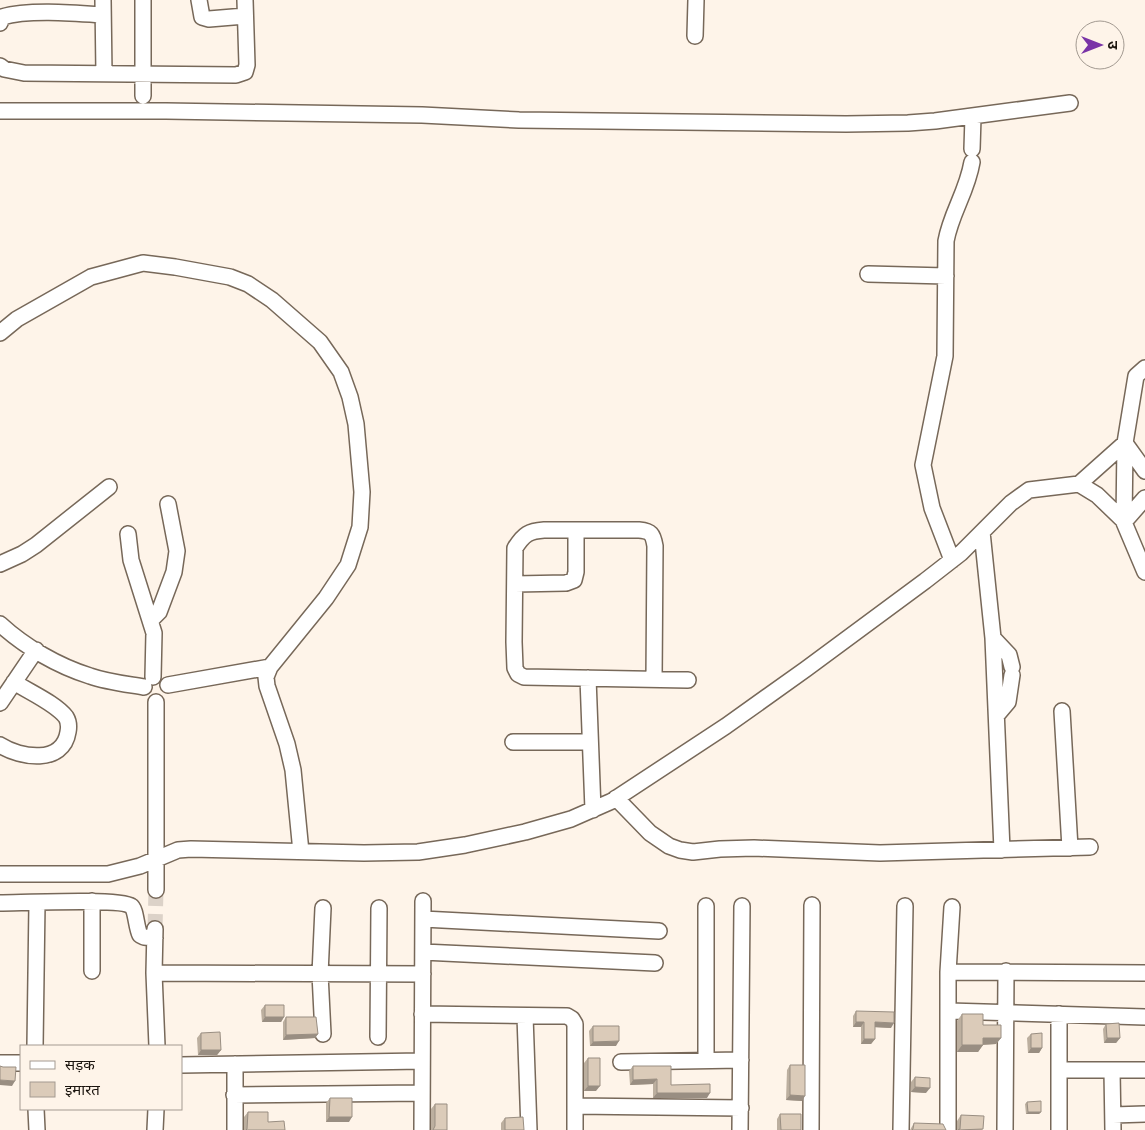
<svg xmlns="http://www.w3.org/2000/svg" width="1145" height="1130" viewBox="0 0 1145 1130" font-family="'Source Sans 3','Noto Sans Devanagari',sans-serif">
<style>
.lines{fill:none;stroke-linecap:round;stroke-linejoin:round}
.minor-tunnel{stroke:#dcd2c8;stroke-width:15;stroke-dasharray:15 8;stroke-linecap:butt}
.minor-casing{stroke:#776859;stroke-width:18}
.minor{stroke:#fff;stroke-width:15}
.wall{fill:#bcaf9f}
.shaded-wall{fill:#998e82}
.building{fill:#dbcbb9;stroke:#998e82}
</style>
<rect width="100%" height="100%" fill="#fef4e9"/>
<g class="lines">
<path class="minor-tunnel" d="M 155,929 L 156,890"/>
<defs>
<path id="minor" d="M 103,0 L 104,74
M 143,0 L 143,96
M 199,0 L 202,17 L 209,19 L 245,16
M 0,23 L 2,17 C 28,9 75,13 103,15
M 695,36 L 696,0
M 0,66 L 4,69 L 24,73 L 236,75 L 245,72 L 247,65 L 245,0
M 0,111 L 166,111 L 422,115 L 519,120 L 846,124 L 908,123 L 935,121 L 1070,103
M 972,149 L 973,117
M 868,274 L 946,276
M 0,333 L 17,319 L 91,277 L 143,263 L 175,267 L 230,277 L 248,284 L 272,300 L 320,342 L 341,372 L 350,397 L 356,424 L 362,492 L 360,527 L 348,565 L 326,598 L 270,667 L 266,677 L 267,686 L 287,744 L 293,770 L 301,852
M 1125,443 L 1145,471
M 1079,484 L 1097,495 L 1123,520 L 1145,572
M 1124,522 L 1125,443
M 1124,522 L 1145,498
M 982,532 L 993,638 L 1002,850
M 128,534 L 131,560 L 154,633 L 153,677
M 952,560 L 932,508 L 923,465 L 945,356 L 946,241 C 951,213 967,192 972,162
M 0,564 L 22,554 L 36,545 L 109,487
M 515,584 L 566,583 L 574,580 L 576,572 L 576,530
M 151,620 L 159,612 L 174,572 L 177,551 L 168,504
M 0,624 C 25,647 58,666 90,676 C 107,682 126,684 144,687
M 993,638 L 1009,655 L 1012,667
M 588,678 L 593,810
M 654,679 L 655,546 C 653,534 651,531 639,530 L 544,530 C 529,531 524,534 515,548 L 514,642 L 515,668 L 518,674 L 524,677 L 688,680
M 168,685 L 270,667
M 156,702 L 156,890
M 0,703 L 36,650
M 1062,711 L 1070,848
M 997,715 L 1008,702 L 1012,675
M 513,742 L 590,742
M 0,745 C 20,758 63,765 68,732 C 69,727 69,722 66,717 C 55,703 29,692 14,682
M 616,798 L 650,833 L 669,846 L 680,850 L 693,852 L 720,849 L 754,848 L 880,853 L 1090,847
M 0,874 L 108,874 L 140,866 L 178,850 L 191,849 L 364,853 L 418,852 L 465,845 L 525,832 L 571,819 L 612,801 L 726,726 L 806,669 L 925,581 L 961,553 L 1011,503 L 1029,490 L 1079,484 L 1125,443 L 1136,376 L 1145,368
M 0,903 C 20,903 120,898 131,906 C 136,909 136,927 140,935 L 144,937 L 155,938
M 706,906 L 706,1060
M 323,908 L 320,974 L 323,1034
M 423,919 L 659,931
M 155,929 L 154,973 L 157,1046
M 423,952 L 655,963
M 92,971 L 92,901
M 948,972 L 1145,973
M 154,973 L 423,974
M 949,1011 L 1145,1017
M 422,1014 L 567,1016 L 572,1019 L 575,1024 L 575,1130
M 525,1016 L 529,1130
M 378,1037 L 379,908
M 35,1046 L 37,903
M 621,1062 L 741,1060
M 0,1063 L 21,1063
M 181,1065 L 422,1061
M 1059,1070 L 1145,1070
M 1112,1071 L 1113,1130
M 234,1095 L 422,1093
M 575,1106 L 741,1108
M 36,1109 L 37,1130
M 1113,1115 L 1145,1114
M 155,1130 L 156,1109
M 235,1130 L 235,1064
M 422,1130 L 423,901
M 740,1130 L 742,906
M 811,1130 L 812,905
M 901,1130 L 905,906
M 948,1130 L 948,972 L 952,907
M 1005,1130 L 1006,971
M 1059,1130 L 1059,1014"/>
</defs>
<use href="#minor" class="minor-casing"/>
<use href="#minor" class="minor"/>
</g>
<path class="wall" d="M 265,1005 L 284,1017 L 281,1022 L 262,1022 L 261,1010 Z
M 856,1011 L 891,1028 L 875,1027 L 875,1039 L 871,1044 L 861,1044 L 861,1027 L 853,1027 L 853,1016 Z
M 962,1014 L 983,1025 L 1001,1038 L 996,1044 L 983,1045 L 978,1052 L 957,1052 L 957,1021 Z
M 286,1017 L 318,1034 L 315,1038 L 283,1040 L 283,1022 Z
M 1106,1024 L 1120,1038 L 1116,1043 L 1104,1043 L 1103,1029 Z
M 593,1026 L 616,1046 L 590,1046 L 589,1031 Z
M 201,1033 L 221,1050 L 217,1055 L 198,1055 L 197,1038 Z
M 1031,1034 L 1042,1048 L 1039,1053 L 1028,1053 L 1027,1038 Z
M 588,1058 L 596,1091 L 584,1091 L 584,1063 Z
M 790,1065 L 802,1101 L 786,1100 L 787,1070 Z
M 633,1066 L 671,1085 L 707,1098 L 653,1098 L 653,1084 L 630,1085 L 629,1071 Z
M 915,1077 L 926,1093 L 911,1092 L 911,1082 Z
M 330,1098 L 349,1122 L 326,1122 L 326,1103 Z
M 1027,1102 L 1041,1112 L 1039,1114 L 1026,1114 L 1025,1104 Z
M 435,1104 L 447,1130 L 431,1130 L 431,1109 Z
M 248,1112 L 268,1122 L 285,1130 L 244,1130 L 244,1117 Z
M 780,1114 L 801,1130 L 777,1130 L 777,1119 Z
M 961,1115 L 983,1130 L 957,1130 L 957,1121 Z
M 505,1118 L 524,1130 L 501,1130 L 501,1123 Z
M 914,1123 L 946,1130 L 910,1130 Z"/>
<path class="shaded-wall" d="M 265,1017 L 284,1017 L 281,1022 L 262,1022 Z
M 856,1022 L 864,1022 L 861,1027 L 853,1027 Z
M 875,1022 L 894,1023 L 891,1028 L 871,1027 Z
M 318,1034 L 315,1038 L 283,1040 L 286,1035 Z
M 983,1038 L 1001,1038 L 996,1044 L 978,1045 Z
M 1107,1038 L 1120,1038 L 1116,1043 L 1104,1043 Z
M 864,1039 L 875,1039 L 871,1044 L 861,1044 Z
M 619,1041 L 616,1046 L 590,1046 L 593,1042 Z
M 962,1045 L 983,1045 L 978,1052 L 957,1052 Z
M 1031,1048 L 1042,1048 L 1039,1053 L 1028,1053 Z
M 201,1050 L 221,1050 L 217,1055 L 198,1055 Z
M 657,1079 L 653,1084 L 630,1085 L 633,1080 Z
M 0,1080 L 15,1081 L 12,1086 L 0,1085 Z
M 588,1086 L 600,1086 L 596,1091 L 584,1091 Z
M 915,1087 L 930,1088 L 926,1093 L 911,1092 Z
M 657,1093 L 710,1093 L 707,1098 L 653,1098 Z
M 790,1095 L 805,1096 L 802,1101 L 786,1100 Z
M 1028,1112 L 1041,1112 L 1039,1114 L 1026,1114 Z
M 329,1117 L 352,1117 L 349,1122 L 326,1122 Z"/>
<path class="building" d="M 265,1005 L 284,1005 L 284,1017 L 265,1017 Z
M 856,1011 L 894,1012 L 894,1023 L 875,1022 L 875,1039 L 864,1039 L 864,1022 L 856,1022 Z
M 962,1014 L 983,1014 L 983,1025 L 1001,1025 L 1001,1038 L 983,1038 L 983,1045 L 962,1045 Z
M 286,1017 L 316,1017 L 318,1034 L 286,1035 Z
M 1119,1023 L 1120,1038 L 1107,1038 L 1106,1024 Z
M 593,1026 L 619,1026 L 619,1041 L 593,1042 Z
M 220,1032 L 221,1050 L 201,1050 L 201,1033 Z
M 1042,1033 L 1042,1048 L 1031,1048 L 1031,1034 Z
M 588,1058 L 600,1058 L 600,1086 L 588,1086 Z
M 790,1065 L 805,1065 L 805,1096 L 790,1095 Z
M 0,1066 L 3,1067 L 16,1067 L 15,1081 L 0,1080 Z
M 633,1066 L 671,1066 L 671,1085 L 710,1084 L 710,1093 L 657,1093 L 657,1079 L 633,1080 Z
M 915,1077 L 930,1078 L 930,1088 L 915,1087 Z
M 330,1098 L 352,1098 L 352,1117 L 329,1117 Z
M 1041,1101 L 1041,1112 L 1028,1112 L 1027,1102 Z
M 435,1104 L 447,1104 L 447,1130 L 433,1130 L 435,1126 Z
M 248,1112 L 268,1112 L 268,1122 L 284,1121 L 285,1130 L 246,1130 L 247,1129 Z
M 780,1114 L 801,1114 L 801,1130 L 781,1130 Z
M 961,1115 L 984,1116 L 983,1129 L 958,1130 L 960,1129 Z
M 523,1117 L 524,1130 L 505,1130 L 505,1118 Z
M 914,1123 L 943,1124 L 946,1130 L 912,1130 L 913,1129 Z"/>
<rect x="20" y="1045" width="162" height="65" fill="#fef4e9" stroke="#a39a91"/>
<rect x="30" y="1061" width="25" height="8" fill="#ffffff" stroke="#a39a91"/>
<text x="65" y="1070" font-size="15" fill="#1a140e">सड़क</text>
<rect x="30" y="1082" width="25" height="15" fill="#dbcbb9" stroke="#a39a91"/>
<text x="65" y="1095" font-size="15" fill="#1a140e">इमारत</text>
<g transform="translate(1100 45) rotate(90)"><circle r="24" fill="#fef4e9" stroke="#a39a91"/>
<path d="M0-4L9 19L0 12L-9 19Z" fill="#7a34a7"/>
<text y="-8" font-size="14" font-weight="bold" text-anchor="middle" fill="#1a140e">उ</text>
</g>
</svg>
